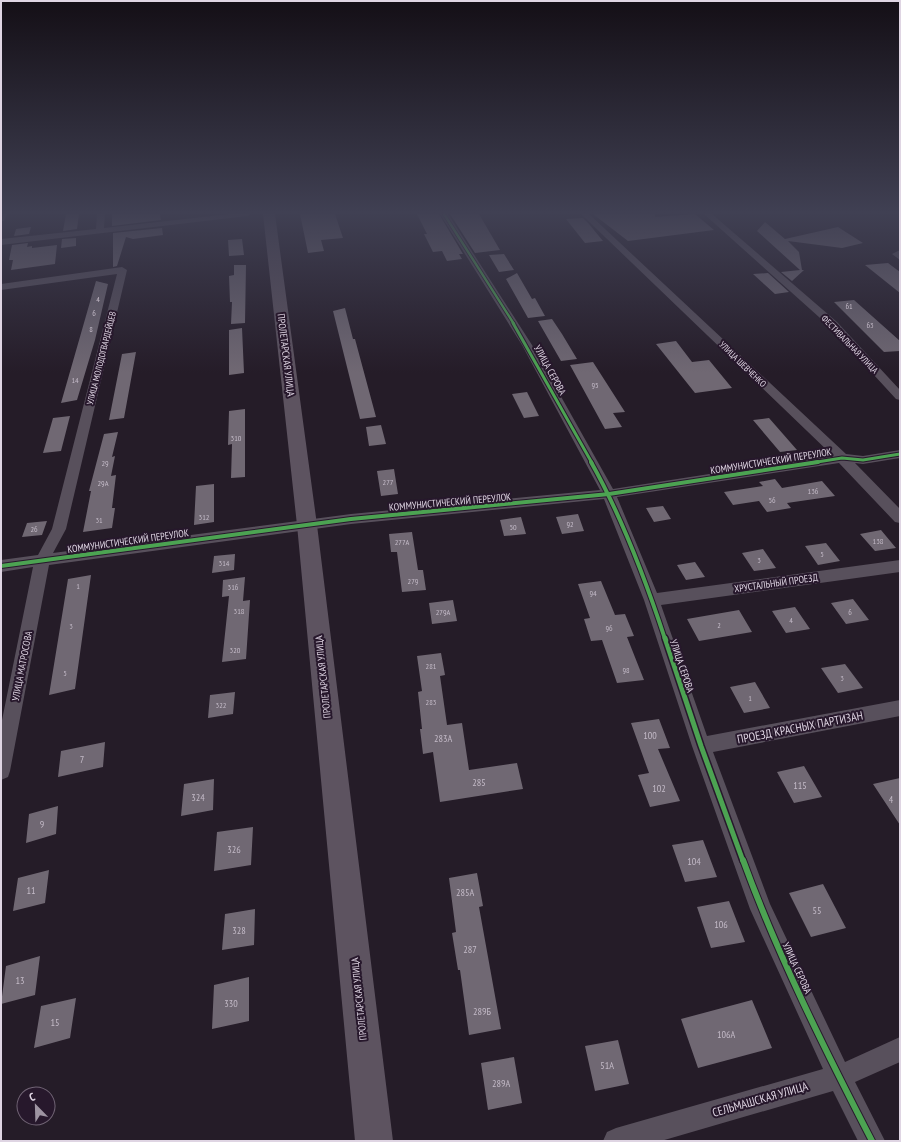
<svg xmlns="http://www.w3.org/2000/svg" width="901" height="1142" viewBox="0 0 901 1142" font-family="'PT Sans Narrow',sans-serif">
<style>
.building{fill:#706873}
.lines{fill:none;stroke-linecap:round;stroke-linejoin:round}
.street{fill:#58505c;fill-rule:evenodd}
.secondary{fill:#5d5360;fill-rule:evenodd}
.cycleway-far4-casing{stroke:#27182c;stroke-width:4}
.cycleway-far3-casing{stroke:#27182c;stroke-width:5}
.cycleway-far2-casing{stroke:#27182c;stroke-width:6}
.cycleway-far1-casing{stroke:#27182c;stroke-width:8}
.cycleway-casing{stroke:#27182c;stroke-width:8}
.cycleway-far4{stroke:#4ca352;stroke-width:2.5}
.cycleway-far3{stroke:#4ca352;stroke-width:3}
.cycleway-far2{stroke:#4ca352;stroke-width:4}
.cycleway-far1{stroke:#4ca352;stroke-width:5}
.cycleway{stroke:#4ca352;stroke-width:6}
.labels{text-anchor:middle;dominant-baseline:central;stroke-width:4;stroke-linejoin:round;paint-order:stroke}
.number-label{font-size:8px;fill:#c3bac7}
.far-street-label{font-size:9px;fill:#dfd5e3;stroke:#27182c}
.street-label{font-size:10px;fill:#dfd5e3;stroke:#27182c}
.near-number-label{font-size:10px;fill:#c3bac7}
.near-street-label{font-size:12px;fill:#dfd5e3;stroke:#27182c}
</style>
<rect width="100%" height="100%" fill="#251c28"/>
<path class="building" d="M 66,214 L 79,214 L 77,229 L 63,231 Z
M 112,214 L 160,214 L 161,220 L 112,226 Z
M 300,214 L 335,214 L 343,238 L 321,240 L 324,251 L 308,253 Z
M 417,214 L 439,214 L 463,254 L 459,254 L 462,259 L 447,261 L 442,251 L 433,252 L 424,234 L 427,234 Z
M 450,214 L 479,214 L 500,250 L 475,253 Z
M 593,214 L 655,214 L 655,217 L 695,214 L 714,230 L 628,241 Z
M 583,218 L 589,224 L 603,241 L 585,243 L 566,219 Z
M 765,222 L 785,239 L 838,227 L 863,243 L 842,248 L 788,241 L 799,252 L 802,270 L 804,270 L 792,281 L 781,272 L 800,270 L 757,231 Z
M 31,227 L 29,234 L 14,236 L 16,229 Z
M 162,228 L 163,235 L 133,239 L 126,237 L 117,266 L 113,267 L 113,233 Z
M 76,238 L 76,246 L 61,248 L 62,239 Z
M 242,239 L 244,255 L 229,256 L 228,240 Z
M 28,243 L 27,247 L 32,246 L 32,248 L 57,245 L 55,264 L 11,270 L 13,260 L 9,260 L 12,245 Z
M 504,254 L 514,270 L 499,272 L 489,255 Z
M 888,263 L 900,272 L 900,293 L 865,265 Z
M 234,265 L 246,265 L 245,323 L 231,324 L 232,302 L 230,302 L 229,276 L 234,275 Z
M 517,273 L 532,299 L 535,298 L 545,316 L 528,318 L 506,279 Z
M 768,273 L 789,292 L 775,294 L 753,274 Z
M 96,281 L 108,284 L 95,340 L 77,400 L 61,403 Z
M 854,300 L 900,341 L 900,351 L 884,352 L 834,302 Z
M 345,308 L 353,339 L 355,339 L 376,417 L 360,419 L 333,311 Z
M 552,319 L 562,334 L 577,359 L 561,361 L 538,321 Z
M 242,328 L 244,373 L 229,375 L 229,330 Z
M 676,341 L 692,362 L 709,360 L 732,388 L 695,393 L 656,344 Z
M 136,352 L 124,418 L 109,420 L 122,354 Z
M 593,362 L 625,412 L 613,413 L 622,427 L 605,429 L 570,365 Z
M 527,392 L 539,416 L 524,418 L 512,394 Z
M 245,409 L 245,477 L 231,478 L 232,444 L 228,445 L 229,411 Z
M 70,416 L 61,451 L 43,453 L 53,418 Z
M 769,418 L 797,450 L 780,452 L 753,420 Z
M 381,425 L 386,444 L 369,446 L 366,427 Z
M 118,432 L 112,457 L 115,456 L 111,476 L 116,475 L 112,508 L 115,508 L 112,528 L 83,532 L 91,491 L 89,491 L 104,434 Z
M 394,469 L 398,494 L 381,496 L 377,471 Z
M 775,479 L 782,488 L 822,481 L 835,496 L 787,503 L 791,508 L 767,512 L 759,501 L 733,505 L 724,492 L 763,486 L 759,482 Z
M 214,484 L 214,522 L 194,525 L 196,486 Z
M 663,506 L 671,519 L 654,522 L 646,508 Z
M 578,514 L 584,531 L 562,534 L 556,517 Z
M 521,517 L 526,534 L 504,536 L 500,520 Z
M 47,521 L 42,535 L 22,537 L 27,523 Z
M 881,530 L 896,548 L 875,551 L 860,534 Z
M 412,532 L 418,570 L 423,570 L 426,590 L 402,592 L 397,552 L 391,552 L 389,534 Z
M 826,543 L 840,561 L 818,565 L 805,546 Z
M 763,549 L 776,568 L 754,571 L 742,553 Z
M 235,554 L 234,570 L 212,573 L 214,556 Z
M 695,562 L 705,577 L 686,580 L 677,565 Z
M 91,575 L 75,689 L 49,695 L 68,579 Z
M 245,577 L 243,601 L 250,600 L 246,659 L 222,662 L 229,596 L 222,597 L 223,580 Z
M 601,581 L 615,615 L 625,614 L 634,636 L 627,637 L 644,680 L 617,683 L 602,640 L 591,641 L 584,619 L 590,618 L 578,584 Z
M 853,599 L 869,620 L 846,624 L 831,603 Z
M 453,600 L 457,621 L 432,624 L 429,603 Z
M 795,607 L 810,629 L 786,633 L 772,611 Z
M 739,610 L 752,632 L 699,641 L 687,619 Z
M 441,653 L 445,675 L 440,676 L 447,725 L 462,723 L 469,770 L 517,763 L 523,789 L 440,802 L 433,752 L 423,754 L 420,729 L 422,729 L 418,692 L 422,691 L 417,656 Z
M 845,664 L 863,688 L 838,693 L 821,668 Z
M 755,682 L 770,708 L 744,713 L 730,687 Z
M 235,692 L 233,714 L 208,718 L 210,695 Z
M 659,719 L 670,748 L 658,749 L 680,801 L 650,807 L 638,775 L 649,773 L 631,723 Z
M 105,742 L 103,767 L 58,777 L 61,751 Z
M 804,766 L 822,797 L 794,803 L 777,772 Z
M 900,778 L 900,825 L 873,784 Z
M 214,779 L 213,810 L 181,816 L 184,784 Z
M 58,806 L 56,834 L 26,843 L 29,814 Z
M 253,827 L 251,865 L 214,871 L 217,832 Z
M 703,840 L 717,877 L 685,882 L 672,845 Z
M 49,870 L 45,903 L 13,911 L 18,878 Z
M 477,873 L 483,906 L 479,907 L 501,1029 L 469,1035 L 460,970 L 458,970 L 452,933 L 456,932 L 449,878 Z
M 823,884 L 846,928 L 811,937 L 789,893 Z
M 729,901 L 745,942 L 711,948 L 697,907 Z
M 255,909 L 254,945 L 222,950 L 225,914 Z
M 40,956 L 35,995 L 1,1004 L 6,966 Z
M 249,977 L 249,1021 L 212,1029 L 214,985 Z
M 76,998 L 70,1038 L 34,1048 L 41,1006 Z
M 752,1000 L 772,1048 L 698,1068 L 681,1019 Z
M 618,1040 L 629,1084 L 595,1091 L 585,1046 Z
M 514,1057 L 522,1103 L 488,1110 L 481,1063 Z"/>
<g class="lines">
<path class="street" d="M 1,214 L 7,214 L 4,221 L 1,221 Z
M 97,214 L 105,214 L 104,228 L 230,214 L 251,214 L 247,216 L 1,245 L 1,239 L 96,229 Z
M 440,214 L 448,214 L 532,345 L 613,489 L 832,455 L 581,214 L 589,214 L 846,454 L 863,456 L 900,450 L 900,458 L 863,464 L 855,463 L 900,509 L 900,523 L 895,522 L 839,463 L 617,497 L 657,593 L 900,560 L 900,572 L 661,605 L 707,736 L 900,700 L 900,716 L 713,752 L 770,904 L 845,1062 L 900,1037 L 900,1062 L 855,1082 L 885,1141 L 858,1141 L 833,1091 L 661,1141 L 603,1141 L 607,1132 L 616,1128 L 823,1069 L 750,909 L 692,746 L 644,600 L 604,499 L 351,524 L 49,565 L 10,771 L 8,777 L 1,780 L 1,725 L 33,567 L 1,572 L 1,560 L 38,555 L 52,529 L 117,274 L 1,290 L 1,284 L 122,267 L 127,270 L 66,529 L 53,553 L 351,514 L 600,490 L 522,345 Z
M 704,214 L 712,214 L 837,322 L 900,390 L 900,400 L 896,399 L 829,326 Z
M 900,250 L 900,260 L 892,254 Z"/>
<path class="secondary" d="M 263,214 L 275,214 L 317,525 L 393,1141 L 355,1141 L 297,525 Z"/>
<defs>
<path id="cycleway-far4" d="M 444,214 L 514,324"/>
<path id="cycleway-far3" d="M 513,323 L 592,463
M 811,463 L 842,458 L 863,460 L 900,454"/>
<path id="cycleway-far2" d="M 591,462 C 622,517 645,578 665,639
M 1,566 L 351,519 L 609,494 L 818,462"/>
<path id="cycleway-far1" d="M 665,638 L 701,746 L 743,861"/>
<path id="cycleway" d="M 743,860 C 778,956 825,1050 872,1141"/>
</defs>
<use href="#cycleway-far4" class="cycleway-far4-casing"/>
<use href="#cycleway-far3" class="cycleway-far3-casing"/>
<use href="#cycleway-far2" class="cycleway-far2-casing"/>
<use href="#cycleway-far1" class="cycleway-far1-casing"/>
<use href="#cycleway" class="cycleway-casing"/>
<use href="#cycleway-far4" class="cycleway-far4"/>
<use href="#cycleway-far3" class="cycleway-far3"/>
<use href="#cycleway-far2" class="cycleway-far2"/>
<use href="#cycleway-far1" class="cycleway-far1"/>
<use href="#cycleway" class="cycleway"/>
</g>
<linearGradient id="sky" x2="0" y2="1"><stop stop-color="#140f16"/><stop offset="0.57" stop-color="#404053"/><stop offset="1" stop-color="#404053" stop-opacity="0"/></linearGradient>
<rect width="901" height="373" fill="url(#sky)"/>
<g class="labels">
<g class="number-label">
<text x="98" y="299">4</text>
<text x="849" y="306">61</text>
<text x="94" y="313">6</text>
<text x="870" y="325">63</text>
<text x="91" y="329">8</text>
<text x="75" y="380">14</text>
<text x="595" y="385">95</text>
<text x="236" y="438">310</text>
<text x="105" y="463">29</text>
<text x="388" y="482">277</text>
<text x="103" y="483">29А</text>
<text x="813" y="491">136</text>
<text x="772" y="500">56</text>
<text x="204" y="517">312</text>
<text x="99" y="520">31</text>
<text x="570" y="524">92</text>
<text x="513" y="527">50</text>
<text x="34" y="529">26</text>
<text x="878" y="541">138</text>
<text x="402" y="542">277А</text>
<text x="822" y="554">5</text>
<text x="759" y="560">3</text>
<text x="224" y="563">314</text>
<text x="413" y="581">279</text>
<text x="78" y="586">1</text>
<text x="233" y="587">316</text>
<text x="593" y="593">94</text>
<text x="239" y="611">318</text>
<text x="443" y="612">279А</text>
<text x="850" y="612">6</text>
<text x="791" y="620">4</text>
<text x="719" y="625">2</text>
<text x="71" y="626">3</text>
<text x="609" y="628">96</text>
<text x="235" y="650">320</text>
<text x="431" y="666">281</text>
<text x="626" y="670">98</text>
<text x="65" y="673">5</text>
<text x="842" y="678">3</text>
<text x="750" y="698">1</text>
<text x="431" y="702">283</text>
<text x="221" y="705">322</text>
</g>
<g class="far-street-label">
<text transform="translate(850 344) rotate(46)">ФЕСТИВАЛЬНАЯ УЛИЦА</text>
<text transform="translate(101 358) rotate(-76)">УЛИЦА МОЛОДОГВАРДЕЙЦЕВ</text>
<text transform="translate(743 364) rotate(44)">УЛИЦА ШЕВЧЕНКО</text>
</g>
<g class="street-label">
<text transform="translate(286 355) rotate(83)">ПРОЛЕТАРСКАЯ УЛИЦА</text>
<text transform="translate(550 370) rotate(61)">УЛИЦА СЕРОВА</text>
<text transform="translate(771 461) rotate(-9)">КОММУНИСТИЧЕСКИЙ ПЕРЕУЛОК</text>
<text transform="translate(450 502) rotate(-5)">КОММУНИСТИЧЕСКИЙ ПЕРЕУЛОК</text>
<text transform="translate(128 541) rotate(-8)">КОММУНИСТИЧЕСКИЙ ПЕРЕУЛОК</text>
<text transform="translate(776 583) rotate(-8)">ХРУСТАЛЬНЫЙ ПРОЕЗД</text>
<text transform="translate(22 666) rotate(-79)">УЛИЦА МАТРОСОВА</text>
<text transform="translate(682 666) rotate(71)">УЛИЦА СЕРОВА</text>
<text transform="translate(323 677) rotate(-96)">ПРОЛЕТАРСКАЯ УЛИЦА</text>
<text transform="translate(797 968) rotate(65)">УЛИЦА СЕРОВА</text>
<text transform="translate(359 999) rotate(-96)">ПРОЛЕТАРСКАЯ УЛИЦА</text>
</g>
<g class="near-number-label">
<text x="650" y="735">100</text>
<text x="443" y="738">283А</text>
<text x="82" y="759">7</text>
<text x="479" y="782">285</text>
<text x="800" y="785">115</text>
<text x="659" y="788">102</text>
<text x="198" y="797">324</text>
<text x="891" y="799">4</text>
<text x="42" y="824">9</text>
<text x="234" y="849">326</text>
<text x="694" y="861">104</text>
<text x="31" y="890">11</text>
<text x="465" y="892">285А</text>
<text x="817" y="910">55</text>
<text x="721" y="924">106</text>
<text x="239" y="930">328</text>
<text x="470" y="949">287</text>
<text x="20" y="980">13</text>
<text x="231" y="1003">330</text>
<text x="482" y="1011">289Б</text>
<text x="55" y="1022">15</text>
<text x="726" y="1034">106А</text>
<text x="607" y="1065">51А</text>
<text x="501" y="1083">289А</text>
</g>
<g class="near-street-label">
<text transform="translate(800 727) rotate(-11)">ПРОЕЗД КРАСНЫХ ПАРТИЗАН</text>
<text transform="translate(760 1099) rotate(-16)">СЕЛЬМАШСКАЯ УЛИЦА</text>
</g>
</g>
<rect width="901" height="1142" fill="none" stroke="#dfd5e3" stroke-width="4"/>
<g transform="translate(36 1106) rotate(337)"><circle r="19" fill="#27182c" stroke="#716475"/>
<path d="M0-3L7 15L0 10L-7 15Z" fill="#9e94a2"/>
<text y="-6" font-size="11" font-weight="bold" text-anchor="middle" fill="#dfd5e3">С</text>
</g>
</svg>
